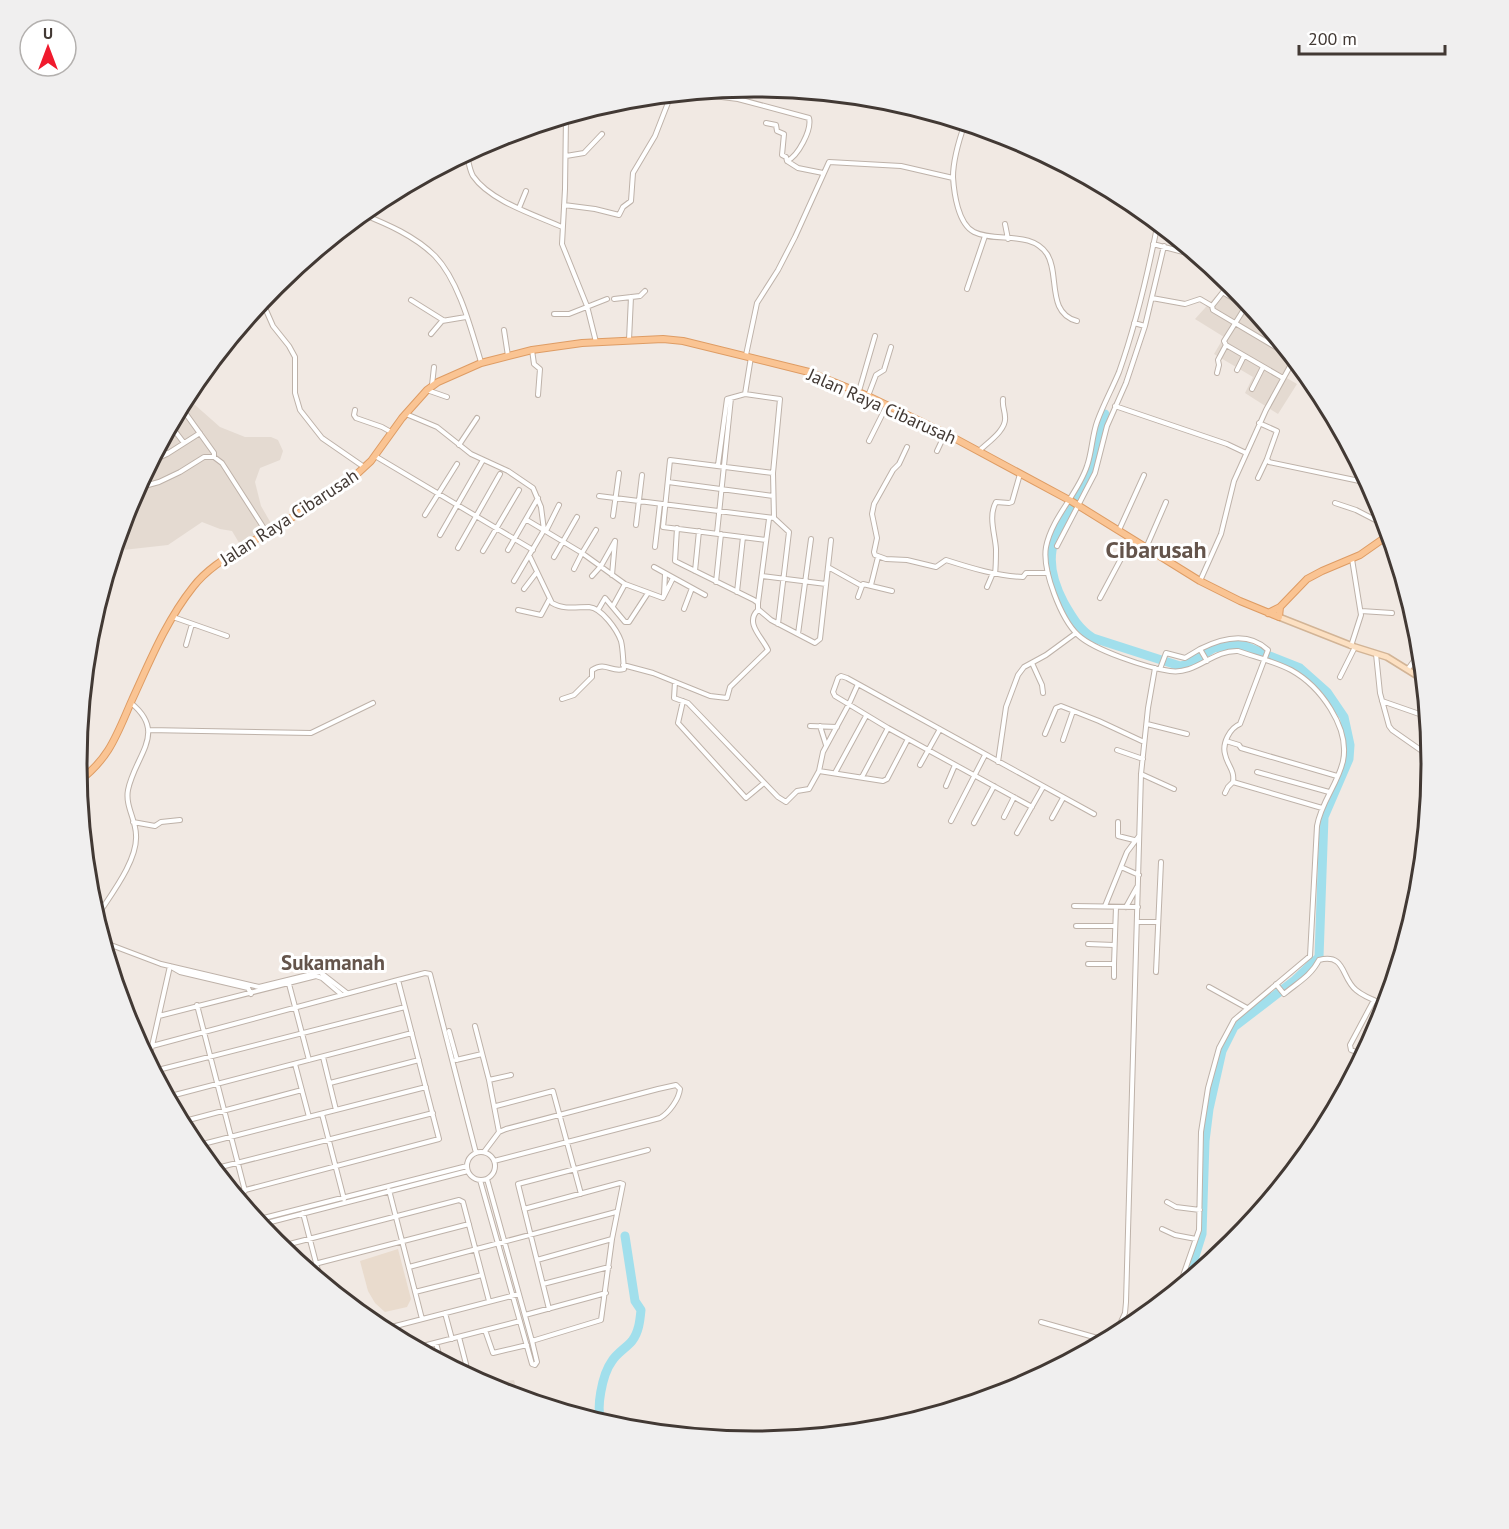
<svg xmlns="http://www.w3.org/2000/svg" width="1509" height="1529" viewBox="0 0 1509 1529" font-family="'PT Sans',sans-serif">
<style>
.residential{fill:#e4dad1}
.education{fill:#e9dbcd}
.lines{fill:none;stroke-linecap:round;stroke-linejoin:round}
.river{stroke:#a1dfec;stroke-width:9}
.street-casing{stroke:#beb2a9;stroke-width:6}
.secondary-casing{stroke:#d2b496;stroke-width:8}
.primary-casing{stroke:#de9c64;stroke-width:8}
.street{stroke:#fff;stroke-width:4}
.secondary{stroke:#fce0c2;stroke-width:5}
.primary{stroke:#fac493;stroke-width:6}
.labels{text-anchor:middle;dominant-baseline:central;stroke-width:6;stroke-linejoin:round;paint-order:stroke}
.street-label{font-size:18px;fill:#423934;stroke:#fff}
.quarter-label{font-size:21px;font-weight:bold;fill:#64544b;stroke:#fff}
.district-label{font-size:24px;font-weight:bold;fill:#64544b;stroke:#fff}
.rim{fill:none;stroke:#423934;stroke-width:3}
</style>
<rect width="100%" height="100%" fill="#f1e9e3"/>
<path class="residential" d="M 1234,286 L 1295,360 L 1285,377 L 1297,384 L 1278,414 L 1245,393 L 1253,377 L 1214,354 L 1224,337 L 1195,319 L 1224,287 L 1230,288 Z
M 186,397 L 220,427 L 245,437 L 271,437 L 278,440 L 283,451 L 280,460 L 260,468 L 255,482 L 261,506 L 272,525 L 241,546 L 232,531 L 220,529 L 202,522 L 168,545 L 114,551 L 128,505 Z
M 514,1380 L 519,1398 L 495,1391 L 482,1384 Z"/>
<path class="education" d="M 398,1249 L 411,1299 L 407,1307 L 385,1312 L 375,1303 L 368,1291 L 360,1261 Z"/>
<g class="lines">
<path class="river" d="M 1105,414 C 1099,433 1098,454 1091,472 C 1070,525 1031,540 1064,603 C 1072,617 1079,629 1093,638 L 1180,666 L 1188,664 L 1214,648 L 1230,645 L 1245,646 L 1300,668 L 1327,692 L 1344,717 L 1350,745 L 1349,759 L 1324,817 L 1319,957 L 1295,980 L 1234,1027 L 1222,1051 L 1209,1109 L 1205,1141 L 1202,1234 L 1187,1282
M 603,1424 C 594,1411 603,1373 612,1361 C 617,1353 626,1348 632,1341 C 639,1332 640,1320 641,1310 L 635,1301 L 625,1236"/>
<defs>
<path id="street" d="M 689,93 L 738,99 L 809,118 C 812,130 798,156 787,161
M 566,117 L 565,189 L 562,244 L 587,306 L 596,342
M 766,123 L 776,125 L 777,131 L 784,134 L 782,155 L 786,157 L 787,161 L 798,168 L 823,173
M 965,123 C 959,140 953,160 953,177 C 954,193 958,224 974,232 C 996,243 1031,230 1047,254 C 1060,274 1046,313 1077,321
M 466,154 C 469,161 469,169 473,176 C 490,201 535,215 562,227
M 566,156 L 584,153 L 602,134
M 564,205 L 595,209 L 619,215 L 623,207 L 631,201 L 633,173 L 655,136 L 671,95
M 519,208 L 526,191
M 362,214 C 387,224 415,236 435,256 C 459,281 471,329 481,362
M 1158,222 C 1148,273 1136,324 1119,372 C 1112,389 1103,405 1097,422 C 1092,436 1092,452 1087,466 C 1078,494 1052,517 1046,547 C 1042,570 1061,619 1078,635 C 1094,650 1147,668 1170,671 C 1196,675 1212,650 1238,651 C 1255,657 1274,661 1291,670 C 1320,686 1350,727 1343,761 C 1338,784 1321,802 1317,826 L 1310,956 L 1234,1020 L 1219,1048 L 1208,1088 L 1201,1132 L 1199,1230 L 1178,1290
M 1005,224 L 1008,239
M 1153,244 L 1198,256
M 319,249 L 335,241
M 1235,286 L 1223,292 L 1212,306 L 1213,310 L 1294,358
M 967,289 L 985,236
M 1224,293 L 1255,311
M 1152,298 L 1185,304 L 1200,299 L 1212,306
M 614,299 L 640,296 L 645,291
M 411,300 L 443,320
M 262,301 L 273,326 L 289,346 L 295,357 L 295,393 L 300,410 L 322,438 L 364,467
M 554,314 L 569,314 L 607,299
M 1145,326 L 1164,246
M 504,330 L 508,356
M 431,334 L 442,321 L 466,317
M 629,340 L 631,297
M 1226,345 L 1283,378
M 532,350 L 534,364 L 540,369 L 538,395
M 746,355 L 757,303 L 778,270 L 795,237 L 829,162 L 901,166 L 953,178
M 1237,370 L 1244,356
M 1217,373 L 1219,365 L 1218,360 L 1226,345 L 1224,341 L 1246,306 L 1250,304
M 432,385 L 434,367
M 1252,389 L 1263,367
M 427,390 L 447,397
M 859,391 L 875,336
M 745,394 L 780,399 L 773,473 L 774,518 L 789,532 L 778,624
M 868,396 L 876,375 L 884,370 L 891,347
M 1115,406 L 1227,444 L 1246,453
M 181,407 L 214,453 L 214,457
M 355,410 L 354,415 L 356,418 L 382,427 L 391,432
M 406,414 L 437,427 L 471,454 L 508,471 L 533,488 L 541,507 L 544,530 L 514,581
M 1259,423 L 1277,431 L 1267,459 L 1269,462 L 1369,483
M 171,426 L 184,443
M 869,441 L 887,405
M 160,445 L 167,454
M 459,445 L 477,418
M 907,447 L 899,464 L 893,470 L 874,504 L 872,514 L 877,538 L 874,552 L 875,555 L 886,559 L 907,560 L 936,567 L 946,560 C 971,568 997,576 1023,577 L 1026,573 L 1048,573
M 937,451 L 945,434
M 979,451 C 987,443 1007,430 1005,417 C 1005,411 1002,406 1003,399
M 375,456 L 533,550
M 152,461 L 167,454 L 200,433
M 718,465 L 727,399 L 745,394 L 751,357
M 1258,478 L 1267,459
M 668,482 L 773,496
M 137,488 L 159,482 L 180,472 L 204,457 L 214,457 L 222,463 L 267,533
M 599,496 L 774,518
M 1335,503 L 1356,510 L 1387,526
M 425,515 L 457,464
M 613,516 L 619,473
M 527,520 L 582,553 L 574,569
M 636,525 L 642,475
M 677,528 L 675,561 L 754,600 L 758,603 L 758,609 L 771,620 L 815,643 L 820,639 L 831,540
M 596,530 L 582,553 L 625,584 L 663,598 L 673,578
M 1119,530 L 1144,475
M 546,531 L 559,505
M 717,533 L 731,398
M 440,535 L 483,460
M 766,540 L 663,527 L 670,460 L 773,473
M 1057,546 L 1095,473 L 1107,426 L 1126,383 L 1145,326 L 1134,323
M 655,547 L 660,504
M 458,548 L 500,474
M 1146,548 L 1166,502
M 508,550 L 538,498
M 483,551 L 519,490
M 530,557 L 552,603 C 564,610 576,607 589,607 C 602,608 617,630 621,641 C 623,649 623,660 624,669 C 611,673 606,661 592,670 L 592,677 L 574,695 L 562,699
M 554,557 L 577,517
M 654,567 L 705,595
M 828,567 L 862,586 L 863,584 L 892,591
M 695,571 L 699,531
M 995,574 C 996,566 996,557 996,549 C 995,534 988,516 996,502 L 1009,503 L 1012,502 L 1020,474
M 612,575 L 615,541
M 592,576 L 601,566 L 615,541
M 762,576 L 826,584
M 1200,581 L 1221,534 L 1234,481 L 1266,410 L 1294,359
M 716,582 L 721,534
M 871,585 L 878,557
M 987,587 L 993,573
M 524,589 L 537,572
M 737,592 L 743,537
M 664,595 L 665,574
M 858,597 L 862,586
M 1100,598 L 1131,540
M 758,603 L 769,519
M 613,606 L 625,584
M 684,609 L 692,588
M 518,610 L 541,615 L 549,600
M 598,610 L 605,598 L 625,622 L 629,622 L 648,593
M 1361,611 L 1392,613
M 173,617 L 227,636
M 798,634 L 811,539
M 186,645 L 192,624
M 1351,646 L 1361,615 L 1352,559
M 1200,649 C 1222,638 1248,631 1268,650 L 1240,724 C 1230,728 1222,743 1225,754 C 1227,765 1235,770 1233,782 L 1228,787 L 1225,793
M 1376,654 L 1380,693 L 1389,726 L 1392,730 L 1422,751
M 1032,663 L 1042,685 L 1043,693
M 623,665 L 653,673 L 710,696 L 727,698 L 730,687 L 768,650 C 763,638 744,623 758,610
M 1160,669 L 1166,653 L 1185,658 L 1200,649 L 1207,661
M 1408,669 L 1421,651
M 1340,677 L 1355,647
M 675,682 L 674,698 L 688,703 L 778,797 L 786,802 L 797,791 L 809,789 L 819,771 L 823,752 L 849,704 L 858,684
M 683,701 L 678,723 L 746,798 L 764,783
M 1382,701 L 1428,717
M 1147,724 L 1187,734
M 810,726 L 837,727
M 820,726 L 826,745
M 148,730 L 311,733 L 373,703
M 1045,734 L 1056,708 L 1061,706 L 1099,721 L 1144,742
M 1063,740 L 1073,711
M 1226,741 L 1239,745 L 1241,748 L 1337,776
M 1117,750 L 1143,759
M 998,762 L 1006,707 L 1018,675 L 1024,667 L 1046,655 L 1076,633
M 920,765 L 940,729
M 819,771 L 883,781 L 887,779 L 908,739
M 1257,772 L 1329,792
M 835,773 L 866,716
M 1141,774 L 1174,789
M 862,777 L 888,728
M 1233,782 L 1322,808
M 946,786 L 955,765
M 1032,807 L 888,728 L 835,696 L 833,692 L 838,678 L 841,676 L 847,678 L 1094,814
M 1004,817 L 1014,797
M 1052,818 L 1063,798
M 951,821 L 985,755
M 133,822 L 155,826 L 161,822 L 180,820
M 1118,822 L 1118,836 L 1134,840
M 974,823 L 994,786
M 1017,833 L 1043,787
M 1121,867 L 1139,875
M 1074,906 L 1138,907
M 1105,906 L 1127,852 L 1139,836
M 1126,907 L 1137,887
M 96,918 C 109,897 138,861 136,835 C 136,820 125,806 128,790 C 135,755 168,733 131,703
M 1137,922 L 1157,922
M 1076,926 L 1115,926
M 103,942 L 161,964 L 259,987 L 320,972 L 347,993
M 1088,944 L 1114,945
M 1088,964 L 1114,964 L 1116,907
M 173,968 L 180,972 L 248,988 L 251,994
M 1156,972 L 1161,862
M 1114,977 L 1114,964
M 289,984 L 309,1060
M 1276,984 L 1284,994 C 1297,983 1311,976 1319,960 C 1346,953 1341,978 1356,990 C 1364,997 1376,1001 1386,1005
M 1209,987 L 1247,1008
M 197,1005 L 245,1191
M 159,1016 L 316,976 L 322,978 L 342,995
M 475,1026 L 489,1080
M 449,1031 L 457,1060
M 152,1046 L 398,980 L 425,973 L 430,974 L 476,1153
M 1359,1053 L 1351,1050 L 1350,1045 L 1374,1000
M 323,1057 L 336,1110
M 148,1060 L 152,1046 L 170,966
M 456,1060 L 482,1054
M 295,1064 L 309,1117
M 154,1071 L 405,1007
M 330,1083 L 419,1060
M 167,1097 L 412,1033
M 496,1106 L 553,1091 L 581,1194
M 322,1114 L 344,1199
M 181,1122 L 302,1090
M 499,1132 L 489,1080 L 511,1075
M 195,1146 L 426,1087
M 484,1152 L 499,1132 L 506,1129 L 658,1089 L 676,1085 L 680,1089 C 679,1099 669,1113 660,1118 L 494,1161
M467 1166a14 14 0 1 1 28 0a14 14 0 1 1-28 0Z
M 213,1169 L 433,1113
M 480,1180 L 532,1364 L 535,1365 L 537,1362 L 532,1341 L 487,1179
M 389,1190 L 422,1319
M 234,1193 L 439,1139 L 398,980
M 1167,1202 L 1176,1207 L 1200,1210
M 524,1209 L 620,1183 L 623,1184 L 612,1239 L 601,1320 L 532,1341
M 303,1213 L 321,1282
M 256,1220 L 467,1166
M 259,1225 L 468,1171
M 1162,1229 L 1175,1235 L 1196,1239
M 278,1247 L 459,1200 L 463,1202 L 489,1301
M 537,1260 L 612,1239
M 303,1267 L 469,1224
M 409,1267 L 616,1212
M 543,1284 L 609,1267
M 415,1292 L 482,1275
M 549,1309 L 518,1184 L 648,1150
M 445,1313 L 452,1339
M 525,1315 L 606,1293
M 1041,1322 L 1108,1341
M 1131,1328 L 1147,1315
M 380,1330 L 519,1294
M 485,1330 L 493,1353 L 527,1345
M 459,1337 L 466,1364
M 1114,1337 L 1125,1313 L 1126,1302 L 1141,774 L 1148,708 L 1155,668
M 436,1343 L 441,1362
M 415,1348 L 520,1321"/>
<path id="secondary" d="M 1279,617 L 1355,647 L 1387,657 L 1424,680"/>
<path id="primary" d="M 1268,613 L 1280,607 L 1307,579 L 1322,571 L 1360,555 L 1390,534
M 78,782 C 110,758 117,734 132,700 C 150,661 166,621 193,587 C 210,565 235,553 258,538 C 291,518 328,497 358,473 L 371,461 L 402,418 L 427,390 L 438,382 L 481,363 L 532,350 L 582,343 L 663,339 L 683,341 L 809,372 L 868,396 L 943,432 L 1071,501 L 1200,581 L 1240,601 L 1279,617 L 1280,607"/>
</defs>
<use href="#street" class="street-casing"/>
<use href="#secondary" class="secondary-casing"/>
<use href="#primary" class="primary-casing"/>
<use href="#street" class="street"/>
<use href="#secondary" class="secondary"/>
<use href="#primary" class="primary"/>
</g>
<g class="labels">
<g class="street-label">
<text transform="translate(882 406) rotate(24)">Jalan Raya Cibarusah</text>
<text transform="translate(289 517) rotate(-33)">Jalan Raya Cibarusah</text>
</g>
<g class="quarter-label">
<text x="333" y="962">Sukamanah</text>
</g>
<g class="district-label">
<text x="1156" y="549">Cibarusah</text>
</g>
</g>
<path d="M0 0H1509V1529H0ZM87 764a667 667 0 1 1 1334 0a667 667 0 1 1-1334 0Z" fill="#f0efef" fill-rule="evenodd"/>
<path class="rim" d="M87 764a667 667 0 1 1 1334 0a667 667 0 1 1-1334 0Z"/>
<g transform="translate(48 48)"><circle r="28" fill="#ffffff" stroke="#b3b0ae" stroke-width="1.5"/>
<path d="M0-4.5L10 22L0 15L-10 22Z" fill="#f01a2d"/>
<text y="-9" font-size="16" font-weight="bold" text-anchor="middle" fill="#423934">U</text>
</g>
<path d="M1299 45v9h146v-9" fill="none" stroke="#423934" stroke-width="3"/>
<text x="1308" y="45" font-size="18" fill="#423934" stroke="#ffffff" stroke-width="4.5" paint-order="stroke">200 m</text>
</svg>
